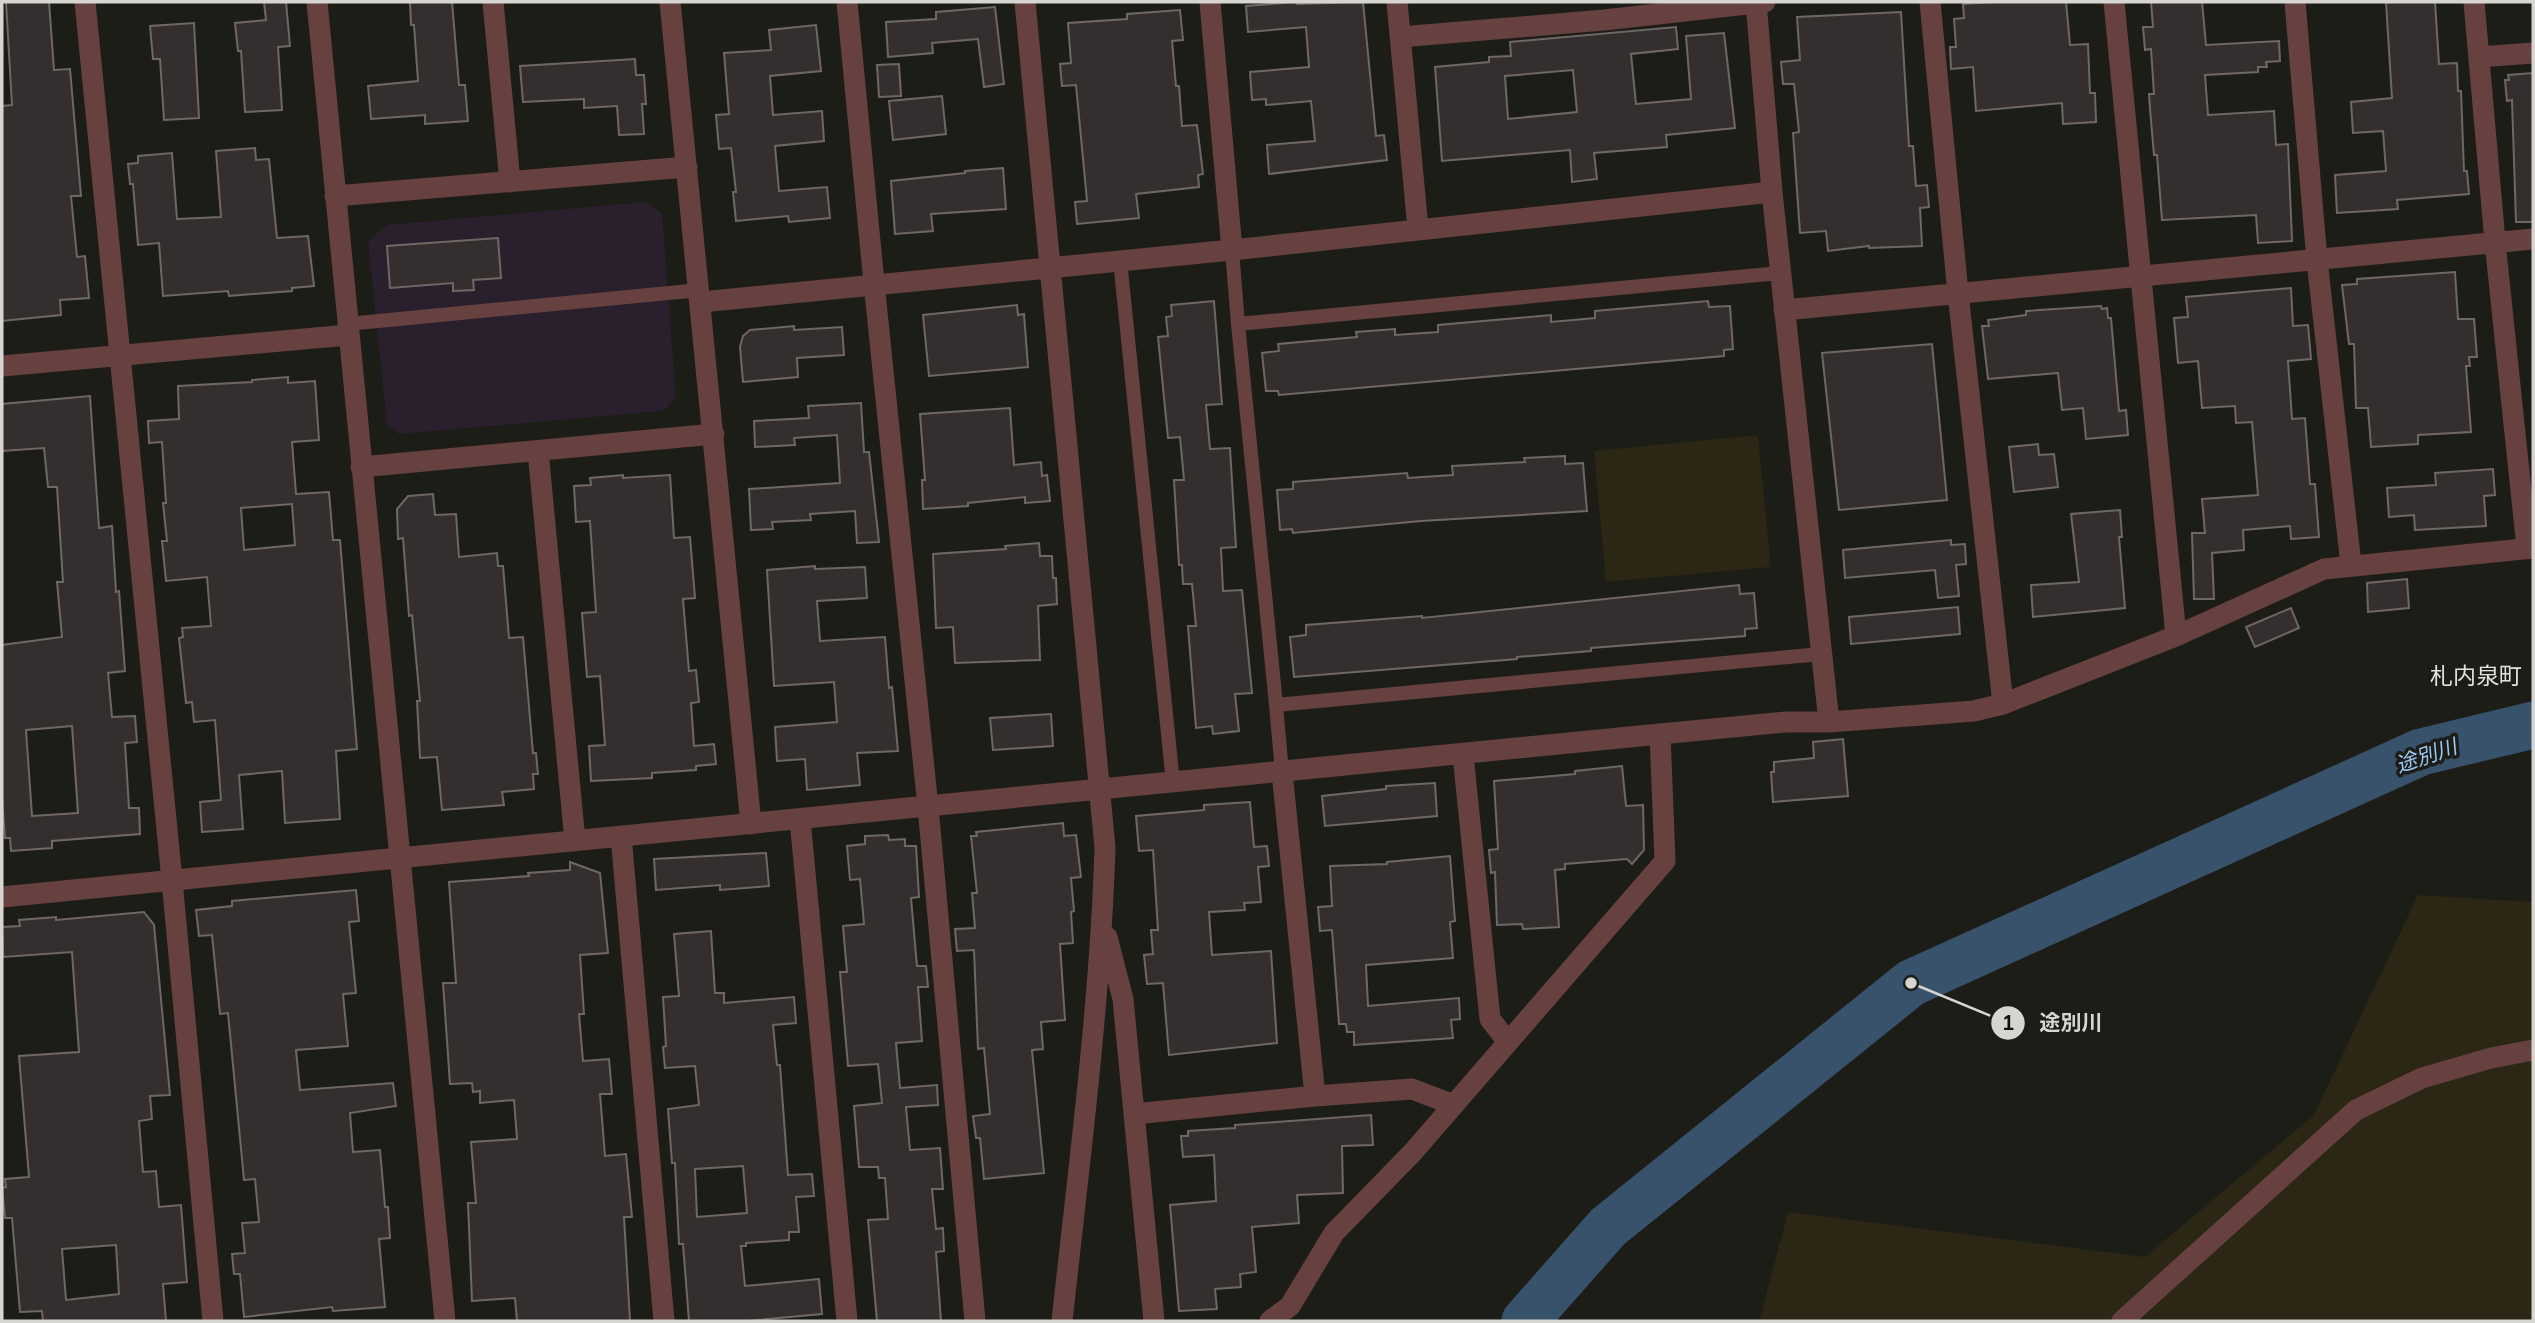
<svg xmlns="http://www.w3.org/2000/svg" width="2535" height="1323" viewBox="0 0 2535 1323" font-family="Mulish,'Noto Sans JP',sans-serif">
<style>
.education{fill:#2a1f2d}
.green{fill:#2b2714}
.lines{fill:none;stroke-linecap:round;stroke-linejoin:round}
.river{stroke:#39526c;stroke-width:47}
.building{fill:#342f2e;stroke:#6e6766;stroke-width:2;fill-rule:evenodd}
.service{stroke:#664140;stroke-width:14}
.minor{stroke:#664140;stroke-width:21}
.labels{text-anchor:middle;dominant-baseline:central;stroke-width:7;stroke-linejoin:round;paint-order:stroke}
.water-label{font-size:21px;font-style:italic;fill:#9bc8f8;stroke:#1d1d18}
.quarter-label{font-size:23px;fill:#e3e2dc;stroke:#1d1d18}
.leader{fill:none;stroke:#d6d5d2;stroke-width:2.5}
.callout-dot{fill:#d6d5d2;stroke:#1d1d18;stroke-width:2.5}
.mark-label{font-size:21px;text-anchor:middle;font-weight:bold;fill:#111}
.callout-label{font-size:21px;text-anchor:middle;font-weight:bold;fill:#d6d5d2;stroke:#1d1d18;stroke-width:7;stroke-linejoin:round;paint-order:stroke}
</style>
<rect width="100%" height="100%" fill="#1d1d18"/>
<path class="education" d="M 644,202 L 662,213 L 676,398 L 662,411 L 399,434 L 387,424 L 368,241 L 387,225 Z"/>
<path class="green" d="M 1758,435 L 1771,567 L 1606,582 L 1594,451 Z
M 2418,895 L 2533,902 L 2533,1321 L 1759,1321 L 1788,1212 L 2145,1257 L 2314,1115 Z"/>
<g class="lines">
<path class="river" d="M 1525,1321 L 1608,1227 L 1911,983 L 2421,752 L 2533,725"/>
</g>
<path class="building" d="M 6,2 L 49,2 L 54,70 L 70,69 L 81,196 L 71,196 L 77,257 L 85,256 L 89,298 L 60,300 L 61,315 L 2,321 L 2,106 L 12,105 Z
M 264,2 L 286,2 L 290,46 L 278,47 L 282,110 L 245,112 L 241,51 L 238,51 L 235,23 L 266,20 Z
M 410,2 L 452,2 L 459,85 L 465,85 L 468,121 L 425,124 L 425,115 L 371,119 L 368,86 L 418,81 L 414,25 L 411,25 Z
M 1297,2 L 1297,4 L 1363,2 L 1376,136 L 1384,135 L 1387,160 L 1269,174 L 1267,145 L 1315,141 L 1311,101 L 1266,105 L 1266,99 L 1252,100 L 1250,72 L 1309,67 L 1306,27 L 1248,32 L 1246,6 Z
M 1995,2 L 2066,2 L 2070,45 L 2088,44 L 2090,93 L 2095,93 L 2096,122 L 2063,124 L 2062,103 L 1976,111 L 1973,67 L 1951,69 L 1950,47 L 1956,47 L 1954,19 L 1964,18 L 1963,4 Z
M 2151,2 L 2202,2 L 2206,45 L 2279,41 L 2280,61 L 2266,62 L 2267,67 L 2258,67 L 2258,72 L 2205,75 L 2208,115 L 2274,111 L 2276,145 L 2288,144 L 2292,241 L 2258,243 L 2256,215 L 2162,220 L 2157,155 L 2154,155 L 2150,109 L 2149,94 L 2154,94 L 2151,49 L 2145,50 L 2143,27 L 2153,27 Z
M 2386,2 L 2435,2 L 2439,64 L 2457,63 L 2458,91 L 2461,91 L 2464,171 L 2467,171 L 2469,194 L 2397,200 L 2398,209 L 2337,213 L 2335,175 L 2386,171 L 2383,131 L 2353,133 L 2351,102 L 2392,98 Z
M 995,7 L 1004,84 L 984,87 L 978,39 L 932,43 L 933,53 L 888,57 L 886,22 L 936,19 L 936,12 Z
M 1180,10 L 1183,40 L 1172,41 L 1176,86 L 1179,86 L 1182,126 L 1197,125 L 1203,174 L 1198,175 L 1199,187 L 1136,194 L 1139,218 L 1077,224 L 1075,202 L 1087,201 L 1076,85 L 1062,86 L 1060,64 L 1071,63 L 1068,23 L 1127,19 L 1127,14 Z
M 1901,12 L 1909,146 L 1913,146 L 1916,186 L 1927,185 L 1929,207 L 1920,208 L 1922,246 L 1869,248 L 1869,246 L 1828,251 L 1826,231 L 1800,233 L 1793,133 L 1799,132 L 1794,84 L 1783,84 L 1781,62 L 1800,60 L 1797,17 Z
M 194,23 L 199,118 L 164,120 L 160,59 L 153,59 L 150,26 Z
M 816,25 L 821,71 L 770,76 L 773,115 L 822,111 L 824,141 L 775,146 L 779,191 L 827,187 L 830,218 L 789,222 L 788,216 L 736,221 L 733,192 L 736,192 L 731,148 L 719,149 L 716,115 L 729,114 L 724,53 L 771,50 L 769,30 Z
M 1676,27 L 1678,49 L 1631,54 L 1636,104 L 1691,99 L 1686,36 L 1724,33 L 1735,128 L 1666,135 L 1667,147 L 1594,153 L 1597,179 L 1572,182 L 1570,150 L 1442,161 L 1435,67 L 1489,62 L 1489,57 L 1511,56 L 1510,42 ZM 1573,70 L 1577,112 L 1508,119 L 1505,76 Z
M 635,59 L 636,75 L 644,75 L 646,104 L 642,104 L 644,134 L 619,135 L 617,106 L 584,108 L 584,99 L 523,102 L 520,66 Z
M 899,64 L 901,96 L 879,97 L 877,65 Z
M 2533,73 L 2533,222 L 2516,222 L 2512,100 L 2507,101 L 2505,80 L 2509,80 L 2508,75 Z
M 942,96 L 946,134 L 893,140 L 889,101 Z
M 255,148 L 256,160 L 269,159 L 277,238 L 308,236 L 314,286 L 292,288 L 292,291 L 229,296 L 228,291 L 163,296 L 159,243 L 138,245 L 133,184 L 130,184 L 128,164 L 138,163 L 138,156 L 172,153 L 177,219 L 221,217 L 216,151 Z
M 1003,168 L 1006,209 L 931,214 L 933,231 L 895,234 L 891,181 L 965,173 L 965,171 Z
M 498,238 L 501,278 L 473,280 L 474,290 L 453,291 L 453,283 L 390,288 L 387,246 Z
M 2455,272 L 2458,319 L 2474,319 L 2477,357 L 2469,357 L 2470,366 L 2466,366 L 2471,432 L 2418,435 L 2418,444 L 2371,447 L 2368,408 L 2356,408 L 2354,344 L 2349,344 L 2342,285 L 2357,284 L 2357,279 Z
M 2291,288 L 2293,326 L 2308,325 L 2311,359 L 2288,361 L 2292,419 L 2305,418 L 2310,484 L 2315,484 L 2319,537 L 2291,539 L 2290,526 L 2243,530 L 2244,550 L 2212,553 L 2214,599 L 2194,599 L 2192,533 L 2205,533 L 2202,499 L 2258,495 L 2252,422 L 2236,423 L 2235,406 L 2202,408 L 2198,361 L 2178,363 L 2174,318 L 2188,317 L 2186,297 Z
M 1214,301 L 1222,404 L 1206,405 L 1210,449 L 1230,448 L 1236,547 L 1221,548 L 1223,591 L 1242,590 L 1252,693 L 1235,694 L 1239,731 L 1213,734 L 1212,726 L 1196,728 L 1188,626 L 1196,626 L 1192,584 L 1183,584 L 1182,565 L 1179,565 L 1174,480 L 1184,480 L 1180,437 L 1168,438 L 1158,337 L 1168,336 L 1166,317 L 1172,316 L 1171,305 Z
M 1708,301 L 1709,307 L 1730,306 L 1733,349 L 1724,350 L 1724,356 L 1279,395 L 1278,391 L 1266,391 L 1262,353 L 1279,351 L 1278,344 L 1357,337 L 1356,332 L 1395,329 L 1395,335 L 1438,332 L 1438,325 L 1551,315 L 1551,322 L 1595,318 L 1595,311 Z
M 1017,305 L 1018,315 L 1024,314 L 1028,367 L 929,376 L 923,315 Z
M 2101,306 L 2102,309 L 2107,308 L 2108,318 L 2111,318 L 2119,411 L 2126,410 L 2128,435 L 2086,439 L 2083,408 L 2062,410 L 2058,373 L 1988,379 L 1982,326 L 1989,326 L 1988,320 L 2026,315 L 2026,311 Z
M 794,326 L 794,330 L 842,327 L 844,355 L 797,358 L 798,377 L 743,382 L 740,347 L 743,336 L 750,330 Z
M 1932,344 L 1947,500 L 1839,510 L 1822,353 Z
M 288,377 L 288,383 L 315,381 L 319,440 L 292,442 L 296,494 L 329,492 L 333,540 L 340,540 L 357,749 L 336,751 L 340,819 L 285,823 L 282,771 L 239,775 L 243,829 L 202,832 L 200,802 L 221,800 L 215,720 L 194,722 L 192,702 L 186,703 L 179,638 L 183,637 L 182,628 L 211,626 L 207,577 L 166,581 L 162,541 L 167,541 L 163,503 L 166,503 L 162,442 L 149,443 L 148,421 L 179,419 L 178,386 L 252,382 L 252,380 ZM 292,504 L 295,545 L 244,550 L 241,508 Z
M 90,396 L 99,528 L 112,526 L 116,592 L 119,591 L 125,671 L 108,673 L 112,717 L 135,716 L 137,742 L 125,743 L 129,808 L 139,808 L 140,834 L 52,841 L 52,848 L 11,851 L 10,838 L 5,838 L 2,797 L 2,645 L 62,637 L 57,582 L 63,582 L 57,487 L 48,487 L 44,448 L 2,451 L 2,404 ZM 72,726 L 78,813 L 32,816 L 26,730 Z
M 861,403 L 864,452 L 869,452 L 879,542 L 857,543 L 855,511 L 810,514 L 811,520 L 772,522 L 773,529 L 751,530 L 749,489 L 840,483 L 837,435 L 794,438 L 795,445 L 755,447 L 754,421 L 809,418 L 808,406 Z
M 1010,408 L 1014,465 L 1041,462 L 1042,476 L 1047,475 L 1050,501 L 1025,503 L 1025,497 L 968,503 L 968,506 L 923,509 L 922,480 L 925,480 L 920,414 Z
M 2038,444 L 2039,455 L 2054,454 L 2058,487 L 2014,492 L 2009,447 Z
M 1565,456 L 1565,464 L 1583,463 L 1587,511 L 1421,521 L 1293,533 L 1292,529 L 1280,530 L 1277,490 L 1293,489 L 1293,482 L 1407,473 L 1408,478 L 1453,475 L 1452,466 L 1525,462 L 1524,458 Z
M 2493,469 L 2495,495 L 2484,496 L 2486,526 L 2415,530 L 2414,515 L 2389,517 L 2387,488 L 2436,485 L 2435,473 Z
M 623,475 L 623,478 L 670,475 L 674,538 L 690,537 L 695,598 L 683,599 L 689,671 L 696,670 L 699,702 L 691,703 L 694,746 L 714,744 L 716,764 L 696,766 L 696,770 L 652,773 L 652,778 L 591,781 L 589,746 L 605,745 L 600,676 L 587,677 L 582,613 L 596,612 L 590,521 L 576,522 L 574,486 L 591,485 L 590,478 Z
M 433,494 L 435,515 L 456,514 L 459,557 L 497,553 L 498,566 L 503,566 L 509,638 L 523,637 L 533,753 L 536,753 L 538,774 L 533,774 L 534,789 L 502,792 L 504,805 L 442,810 L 437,757 L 420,758 L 417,701 L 420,701 L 412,615 L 409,616 L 403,538 L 398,539 L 397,509 L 408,496 Z
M 2120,510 L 2122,537 L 2119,537 L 2125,608 L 2033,617 L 2031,585 L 2079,582 L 2071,514 Z
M 1951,540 L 1951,545 L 1965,544 L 1966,564 L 1956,565 L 1959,596 L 1938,598 L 1935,570 L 1845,578 L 1843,550 Z
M 1039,543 L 1040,556 L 1052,556 L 1053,578 L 1056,578 L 1057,604 L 1038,606 L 1040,660 L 955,663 L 953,627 L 936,628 L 933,554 L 1006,549 L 1005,546 Z
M 815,566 L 815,569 L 865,567 L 867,598 L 817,601 L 820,641 L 885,637 L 889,688 L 892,687 L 898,751 L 857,753 L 860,785 L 807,790 L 805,759 L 777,761 L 775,727 L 837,722 L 834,682 L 774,686 L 767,570 Z
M 2407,579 L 2409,608 L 2368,612 L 2367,583 Z
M 1739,585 L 1740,594 L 1754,593 L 1757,628 L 1745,629 L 1745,636 L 1591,648 L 1591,651 L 1517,657 L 1517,659 L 1294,677 L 1290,637 L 1306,635 L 1306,625 L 1422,616 L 1422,618 Z
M 1958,607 L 1960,634 L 1851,644 L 1849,617 Z
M 2291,608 L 2299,628 L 2255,647 L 2246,627 Z
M 1051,714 L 1053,746 L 993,750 L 990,718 Z
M 1843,739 L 1848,796 L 1773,802 L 1771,772 L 1774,772 L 1774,762 L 1814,758 L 1813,742 Z
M 1622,766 L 1626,806 L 1643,805 L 1644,850 L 1632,864 L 1627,859 L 1565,864 L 1565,869 L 1555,870 L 1559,927 L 1523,929 L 1522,924 L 1497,925 L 1495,872 L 1491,873 L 1489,850 L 1498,849 L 1494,781 L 1575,774 L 1575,771 Z
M 1435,783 L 1437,816 L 1325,826 L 1322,796 L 1386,789 L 1386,786 Z
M 1250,802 L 1254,847 L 1267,846 L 1269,866 L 1258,867 L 1261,902 L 1244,903 L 1245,910 L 1209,912 L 1212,955 L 1271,951 L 1277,1043 L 1169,1055 L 1163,983 L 1147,984 L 1144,955 L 1153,954 L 1151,930 L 1158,930 L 1153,850 L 1139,851 L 1136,816 L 1204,810 L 1204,805 Z
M 1063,823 L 1064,836 L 1076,835 L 1081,877 L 1071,878 L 1074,911 L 1071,912 L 1073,943 L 1060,944 L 1065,1020 L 1041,1022 L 1043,1049 L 1032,1050 L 1044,1173 L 984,1179 L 980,1138 L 976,1138 L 973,1116 L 990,1114 L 984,1048 L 978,1049 L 974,950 L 957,951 L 955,929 L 975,928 L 972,893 L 977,893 L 971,836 L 977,836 L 976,832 Z
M 888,835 L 889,840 L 905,839 L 905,846 L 916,846 L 919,897 L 911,898 L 917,966 L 926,966 L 928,987 L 918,987 L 922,1041 L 896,1043 L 900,1088 L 937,1085 L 938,1105 L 906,1107 L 910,1150 L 940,1148 L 943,1189 L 932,1189 L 936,1229 L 943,1228 L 944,1251 L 936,1252 L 941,1321 L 877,1321 L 868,1220 L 888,1219 L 885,1178 L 879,1178 L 878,1167 L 859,1167 L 854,1106 L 882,1103 L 878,1064 L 848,1066 L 840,972 L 847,972 L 843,926 L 864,924 L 860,879 L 850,880 L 847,846 L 865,844 L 865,836 Z
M 766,853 L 769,886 L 720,890 L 720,885 L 656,890 L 654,859 Z
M 1450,856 L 1455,921 L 1450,922 L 1453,958 L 1366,965 L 1368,1006 L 1459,998 L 1460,1019 L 1451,1020 L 1453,1038 L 1354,1045 L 1354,1032 L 1347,1032 L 1346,1024 L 1339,1024 L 1332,930 L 1320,931 L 1318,907 L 1332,906 L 1330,866 L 1387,864 L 1387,862 Z
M 570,862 L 600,873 L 608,953 L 580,955 L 584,1014 L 579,1014 L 583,1061 L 609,1059 L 612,1094 L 600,1094 L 605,1156 L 626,1154 L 632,1217 L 624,1217 L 630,1321 L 517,1321 L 515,1298 L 472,1301 L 468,1203 L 476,1203 L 471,1142 L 517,1139 L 514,1100 L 480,1103 L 480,1091 L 473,1092 L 472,1083 L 450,1084 L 443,983 L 456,983 L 449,882 L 529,876 L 528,873 L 570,870 Z
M 356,890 L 359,921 L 349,922 L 356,993 L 343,994 L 348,1046 L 296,1050 L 300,1090 L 393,1083 L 396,1106 L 350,1113 L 353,1152 L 380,1150 L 385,1207 L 388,1207 L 390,1238 L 379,1239 L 385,1307 L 333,1311 L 332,1307 L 244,1317 L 240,1274 L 234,1274 L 232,1254 L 245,1253 L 242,1223 L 259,1222 L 255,1179 L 244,1180 L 228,1013 L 220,1014 L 212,935 L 199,936 L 196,910 L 232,906 L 232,901 Z
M 144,912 L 154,925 L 170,1095 L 150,1096 L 152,1119 L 139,1121 L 143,1172 L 156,1171 L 159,1207 L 181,1205 L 187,1282 L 163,1284 L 166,1321 L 43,1321 L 42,1311 L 20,1312 L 12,1218 L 5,1218 L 2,1188 L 6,1187 L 5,1179 L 29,1177 L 19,1056 L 79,1052 L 72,952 L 3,957 L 2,927 L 20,926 L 19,920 L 56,917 L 56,920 ZM 116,1245 L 119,1294 L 66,1300 L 62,1249 Z
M 711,931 L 715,993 L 724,993 L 724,1003 L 794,997 L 796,1023 L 773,1025 L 777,1065 L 780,1065 L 788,1175 L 812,1174 L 814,1196 L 796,1197 L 799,1232 L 789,1232 L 789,1240 L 746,1243 L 746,1246 L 741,1246 L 745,1286 L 819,1279 L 822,1314 L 747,1321 L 689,1321 L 683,1244 L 679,1244 L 675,1163 L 672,1163 L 668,1109 L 699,1105 L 695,1066 L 665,1068 L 663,1047 L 666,1046 L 663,997 L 679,996 L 674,934 ZM 743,1166 L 747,1213 L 697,1217 L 695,1169 Z
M 1371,1115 L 1373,1145 L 1342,1146 L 1343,1193 L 1297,1195 L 1299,1223 L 1252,1227 L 1256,1272 L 1240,1274 L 1241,1287 L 1215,1289 L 1217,1309 L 1179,1311 L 1170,1205 L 1216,1201 L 1214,1155 L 1183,1157 L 1181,1136 L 1188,1136 L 1188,1131 L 1235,1128 L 1235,1125 Z"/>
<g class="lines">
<path class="service" d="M 1232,250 L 1238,324 L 1780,273
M 1120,260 L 1173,783
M 347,324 L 700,290
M 1238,324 L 1276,705
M 1282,772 L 1276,705 L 1821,654"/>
<path class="minor" d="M 85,2 L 172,880 L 213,1321
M 317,2 L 445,1321
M 493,2 L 510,182
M 670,2 L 751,824
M 847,2 L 874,283 L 928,807 L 975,1321
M 1025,2 L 1105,848 C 1100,1006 1079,1164 1062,1321
M 1210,2 L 1232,250
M 1397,2 L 1418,229
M 1756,2 L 1772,192 L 1829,722
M 1930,2 L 1958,293 L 2003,704
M 2114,2 L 2176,636
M 2295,2 L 2317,260 L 2351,565
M 2474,2 L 2495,242 L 2527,548
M 1400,37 L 1604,20 L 1765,2
M 2479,57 L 2533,53
M 335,196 L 687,167
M 701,302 L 1232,250 L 1772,192
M 1784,310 L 2533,239
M 2,366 L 348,335
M 538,451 L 575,841
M 361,467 L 714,434
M 1463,755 L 1490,1019 L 1508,1042
M 1282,772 L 1315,1096
M 800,819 L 847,1321
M 621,836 L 664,1321
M 2,897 L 1660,734 L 1786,722 L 1829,722 L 1974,711 L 2003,704 L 2176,636 L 2324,569 L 2533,548
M 1107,937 L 1123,999 L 1154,1321
M 1134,1114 L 1315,1096 L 1412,1089 L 1454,1105
M 1270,1321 L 1290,1306 L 1334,1233 L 1413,1152 L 1665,861 L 1660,734
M 2122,1321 L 2356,1110 L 2422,1078 L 2491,1058 L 2533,1050"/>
</g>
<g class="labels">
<g class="water-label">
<text transform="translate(2426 755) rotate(-19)">途別川</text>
</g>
<g class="quarter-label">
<text x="2476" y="675">札内泉町</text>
</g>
</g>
<path class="leader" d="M1911 983L2008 1023"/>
<g class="callout-dot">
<circle cx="1911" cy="983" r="7"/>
<circle cx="2008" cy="1023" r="18"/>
</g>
<g class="mark-label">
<text x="2008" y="1030">1</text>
</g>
<g class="callout-label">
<text x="2071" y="1030">途別川</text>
</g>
<rect width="2535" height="1323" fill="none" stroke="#d6d5d2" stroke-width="7"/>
</svg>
